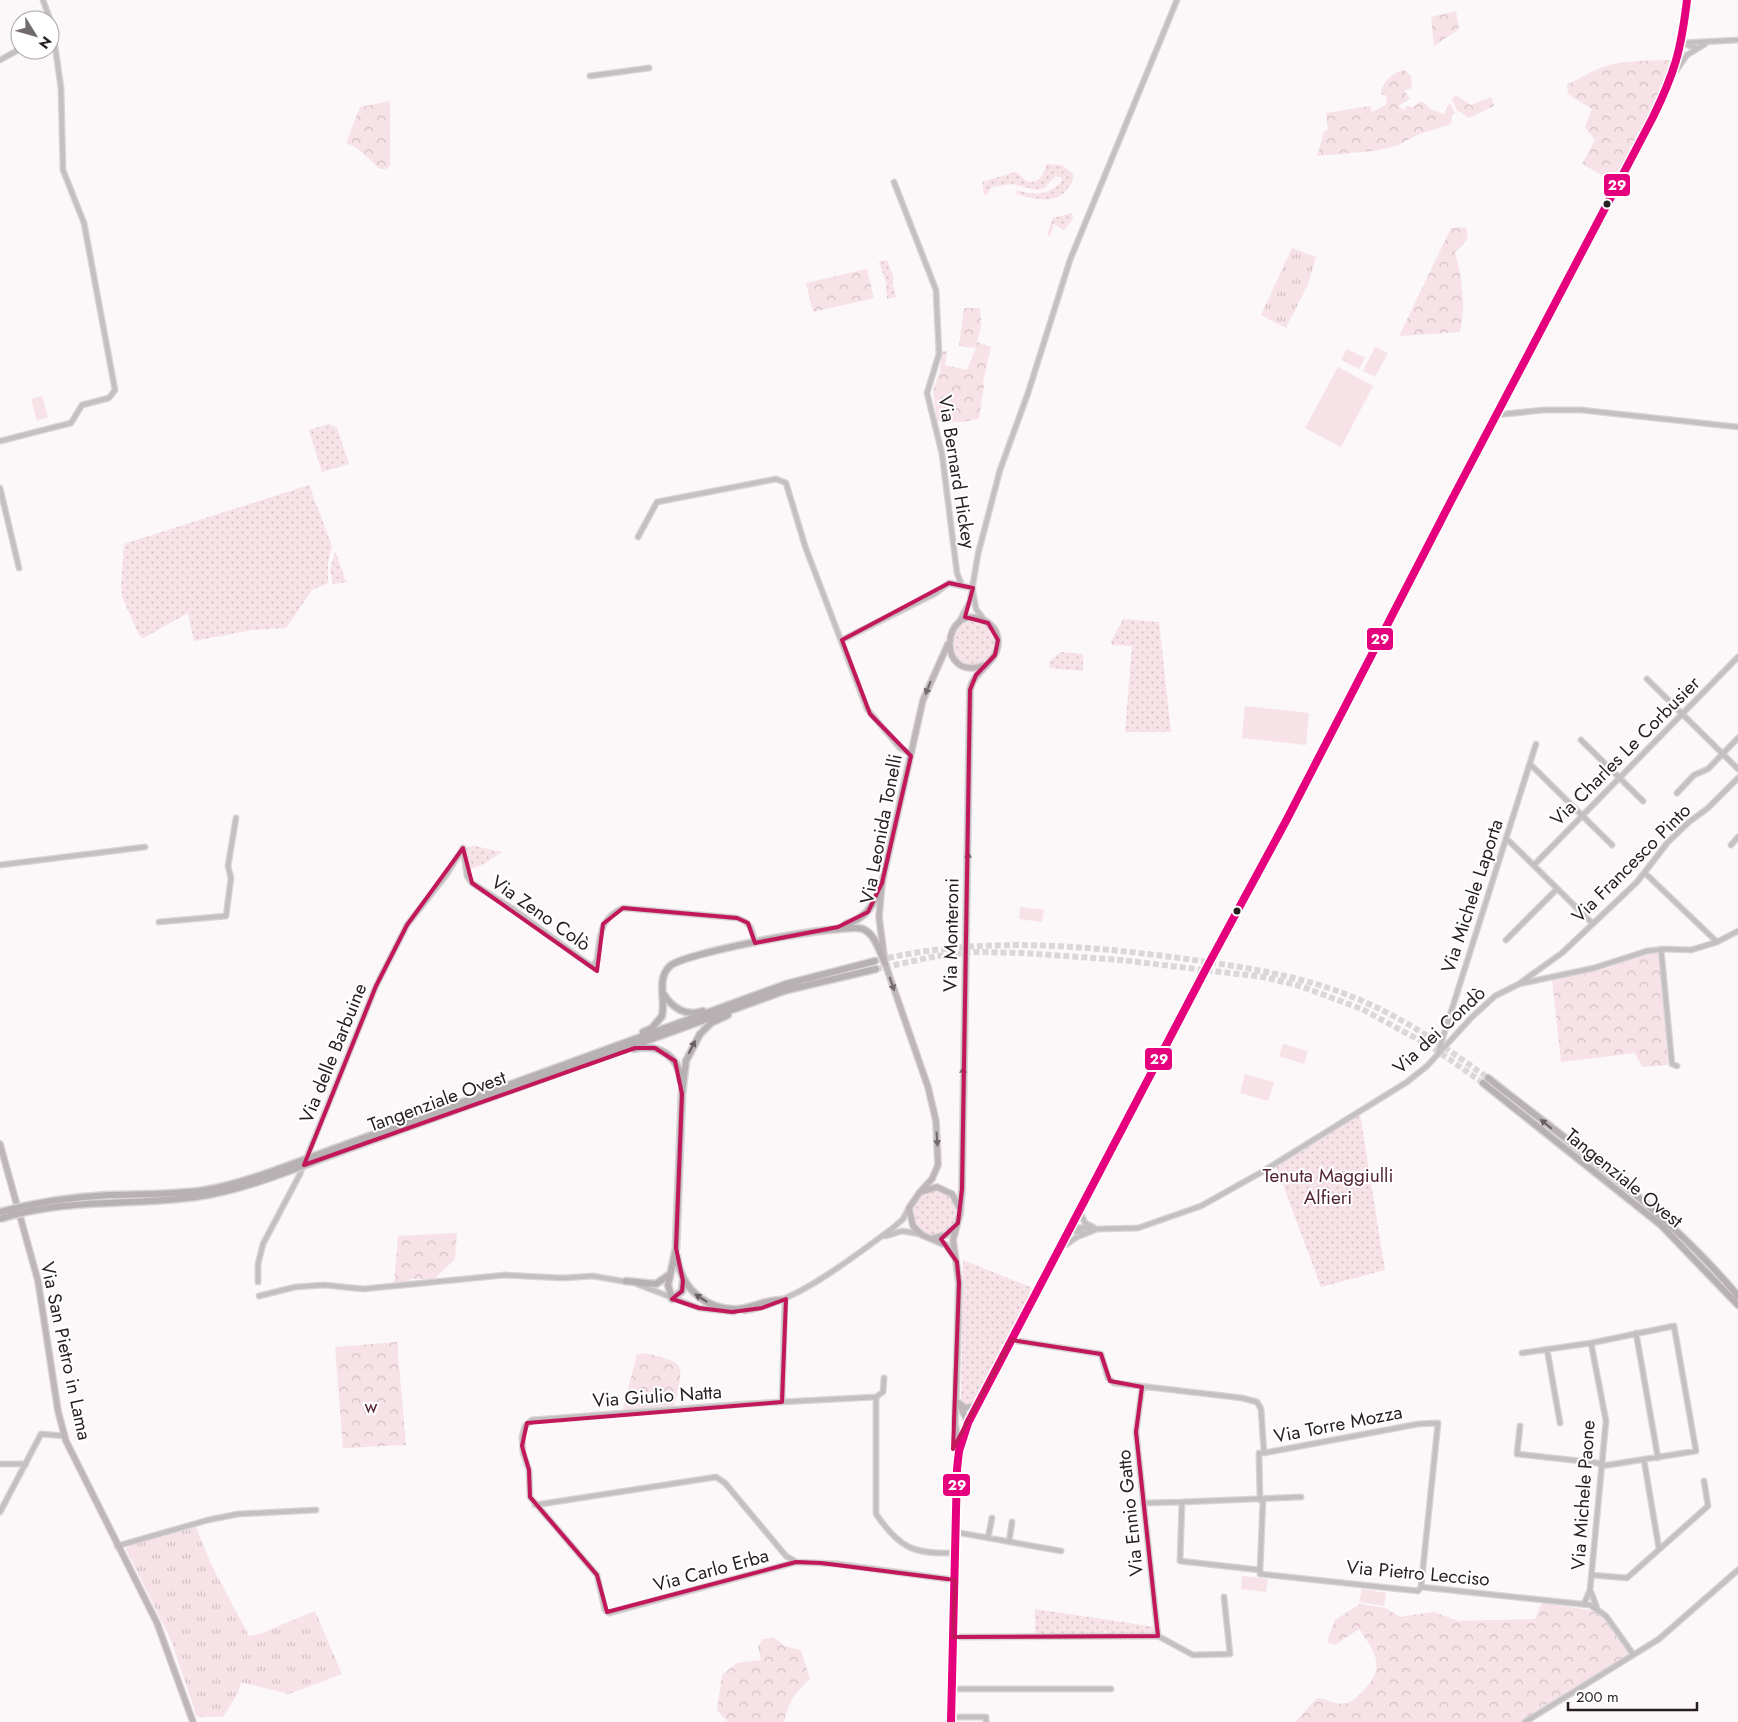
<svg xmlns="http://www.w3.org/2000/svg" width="1738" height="1722" viewBox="0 0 1738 1722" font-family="Jost,sans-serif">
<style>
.grass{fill:url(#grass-dots)}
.forest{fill:url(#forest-crowns)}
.park{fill:url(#park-tufts)}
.pitch{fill:#f6e2e7}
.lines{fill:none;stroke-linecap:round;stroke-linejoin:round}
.highway-tunnel{stroke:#dcd6d8;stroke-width:6;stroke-dasharray:6 3;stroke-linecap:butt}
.minor-casing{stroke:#d9d5d6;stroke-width:7}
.major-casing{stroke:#d9d5d6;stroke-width:8}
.highway-casing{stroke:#d9d5d6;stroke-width:9}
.minor{stroke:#c4bfc0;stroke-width:4.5}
.major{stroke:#beb6b9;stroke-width:5.5}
.highway{stroke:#b8b1b3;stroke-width:6}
.highway-bridge-casing{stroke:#d9d5d6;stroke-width:9;stroke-linecap:butt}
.highway-bridge{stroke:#b8b1b3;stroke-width:6}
.bus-1-casing{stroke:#fff;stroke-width:11}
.bus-1{stroke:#e5007d;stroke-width:8}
.oneway{fill:#726a6c}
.oneway2{fill:#686062}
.marked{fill:none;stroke:#c2185b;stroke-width:4;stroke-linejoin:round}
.bus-dot{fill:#261e20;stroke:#fff;stroke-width:2}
.labels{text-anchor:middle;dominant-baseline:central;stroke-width:4;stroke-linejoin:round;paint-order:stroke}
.street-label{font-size:19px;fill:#261e20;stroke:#fff}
.park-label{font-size:19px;fill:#522434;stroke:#fff}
.line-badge{stroke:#fff;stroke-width:2}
.badge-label{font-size:14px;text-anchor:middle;font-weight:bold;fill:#fff}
</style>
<defs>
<pattern id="grass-dots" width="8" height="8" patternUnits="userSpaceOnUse" patternTransform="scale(1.25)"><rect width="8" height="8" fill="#f6e2e7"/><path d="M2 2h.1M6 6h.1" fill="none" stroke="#d3c1c6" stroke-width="1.8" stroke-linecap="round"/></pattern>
<pattern id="forest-crowns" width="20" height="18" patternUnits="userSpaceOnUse" patternTransform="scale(1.25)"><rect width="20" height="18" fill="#f6e2e7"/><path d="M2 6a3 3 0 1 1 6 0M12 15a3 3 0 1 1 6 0" fill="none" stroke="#d3c1c6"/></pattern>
<pattern id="park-tufts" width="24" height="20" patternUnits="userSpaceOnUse" patternTransform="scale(1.25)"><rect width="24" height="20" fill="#f6e2e7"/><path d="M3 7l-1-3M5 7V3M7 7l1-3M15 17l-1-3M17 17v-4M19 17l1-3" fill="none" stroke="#d3c1c6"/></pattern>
</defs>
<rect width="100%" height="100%" fill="#fcf7f8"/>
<path class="grass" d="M 1046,164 L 1062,165 L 1073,174 C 1074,179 1072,184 1068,188 C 1056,206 1033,198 1016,194 L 1017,190 C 1035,196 1047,195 1061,183 L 1062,178 L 1056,176 L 1044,188 L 1036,190 L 1012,184 L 992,187 L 987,195 L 984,195 L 982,182 L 1015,172 C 1021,174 1021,178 1025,180 C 1037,187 1045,174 1046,164 Z
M 1072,213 L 1073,219 L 1064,230 L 1054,224 L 1050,236 L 1047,235 L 1053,218 Z
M 887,260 L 894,279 L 892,282 L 896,297 L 887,299 L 886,283 L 879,262 Z
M 329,424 L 337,428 L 349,464 L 322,472 L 309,430 Z
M 309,485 L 332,546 L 328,562 L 328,583 L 312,590 L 286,628 L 252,630 L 194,641 L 188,613 L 143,638 L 139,635 L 123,599 L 121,586 L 124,544 Z
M 335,551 L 345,579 L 348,582 L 333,584 L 330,570 Z
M 1123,619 L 1159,622 L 1171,732 L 1125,732 L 1132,646 L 1112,645 L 1111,642 Z
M952 643a22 22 0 1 1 44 0a22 22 0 1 1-44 0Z
M 1061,652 L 1083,654 L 1083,671 L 1050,668 L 1049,662 Z
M 470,846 L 475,846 L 502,852 L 484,864 L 468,870 L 466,849 Z
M 1360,1114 L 1385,1270 L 1321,1287 L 1276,1166 Z
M912 1213a22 22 0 1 1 44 0a22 22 0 1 1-44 0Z
M 963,1260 L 1035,1289 L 977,1399 L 974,1404 L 968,1407 L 962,1404 L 961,1398 Z
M 1035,1609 L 1155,1627 L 1155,1633 L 1113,1634 L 1105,1631 L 1099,1634 L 1035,1634 Z"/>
<path class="forest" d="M 1456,11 L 1459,29 L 1434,46 L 1431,17 Z
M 1675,60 L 1663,91 L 1615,182 L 1582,164 L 1595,140 L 1585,127 L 1592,109 L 1568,94 L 1567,84 C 1578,80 1586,74 1596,70 C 1620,59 1650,61 1675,60 Z
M 1404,70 L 1411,76 L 1412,88 L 1404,91 L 1410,99 L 1398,106 L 1404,110 L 1407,106 L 1413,107 L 1421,101 L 1432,110 L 1444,114 L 1450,103 L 1455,113 L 1452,115 L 1451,124 L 1419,134 L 1396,146 L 1373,151 L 1317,156 L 1324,132 L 1328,129 L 1326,113 L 1370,106 L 1372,112 L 1387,104 L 1386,95 L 1381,94 C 1381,83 1393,72 1404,70 Z
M 1455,95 L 1471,105 L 1491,97 L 1494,106 L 1469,118 L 1457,110 L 1452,99 Z
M 390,101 L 390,165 L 386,169 L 380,169 L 357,148 L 346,143 L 360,107 Z
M 1465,227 C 1472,237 1463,246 1455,252 C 1462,279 1466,305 1460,332 L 1399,336 L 1451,228 Z
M 867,269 L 874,298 L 813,312 L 806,283 Z
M 964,308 L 980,308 L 981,325 L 977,342 L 991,347 L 983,382 L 984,386 L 979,418 L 964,422 L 937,421 L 933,390 L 940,371 L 942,351 L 947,351 L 945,365 L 967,370 L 976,348 L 959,346 Z
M 1660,952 L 1668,1065 L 1642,1067 L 1635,1053 L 1561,1062 L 1552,979 L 1607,968 L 1647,953 Z
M 457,1233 L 455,1259 L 434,1279 L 410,1279 L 410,1282 L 394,1284 L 398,1236 Z
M 397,1342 L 406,1445 L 343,1448 L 335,1347 Z
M 645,1353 C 691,1364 682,1365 674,1408 L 622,1412 L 637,1354 Z
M 1542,1603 L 1596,1611 L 1603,1616 L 1629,1652 L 1627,1657 L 1523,1722 L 1295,1722 L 1317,1698 C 1328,1699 1337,1706 1348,1703 C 1353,1701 1359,1695 1363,1691 C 1387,1667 1375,1652 1359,1629 L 1335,1645 L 1327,1642 L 1335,1620 L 1360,1604 L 1386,1608 L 1399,1617 L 1434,1612 L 1458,1621 L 1535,1619 Z
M 775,1638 L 784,1646 L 801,1650 L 810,1679 C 795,1692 788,1703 784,1722 L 728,1722 L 717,1710 L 722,1675 L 737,1663 L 761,1660 L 758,1646 L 763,1639 Z"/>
<path class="park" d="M 1292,248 L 1316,257 L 1308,284 L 1286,328 L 1261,315 Z
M 196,1527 L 211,1564 L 249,1636 L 262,1633 L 315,1611 L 342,1674 L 289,1694 L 241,1682 L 238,1693 L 223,1717 L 197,1717 L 171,1640 L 126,1549 L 129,1544 Z"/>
<path class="pitch" d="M 1375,347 L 1388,353 L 1375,377 L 1363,371 Z
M 1347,349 L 1365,358 L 1359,369 L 1341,360 Z
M 1338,367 L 1373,386 L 1341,447 L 1305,428 Z
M 42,396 L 48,417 L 37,421 L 31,399 Z
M 1245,706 L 1309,713 L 1306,745 L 1242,738 Z
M 1020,907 L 1044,910 L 1042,922 L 1019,919 Z
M 1283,1044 L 1308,1051 L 1304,1064 L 1279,1056 Z
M 1245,1074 L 1274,1082 L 1268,1101 L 1240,1093 Z
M 1242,1576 L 1268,1579 L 1266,1592 L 1241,1589 Z
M 1362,1589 L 1386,1593 L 1384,1606 L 1359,1602 Z"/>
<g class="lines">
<path class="highway-tunnel" d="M 879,960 C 981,936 1083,945 1187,959 C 1250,968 1311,977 1369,1004 C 1412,1023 1450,1051 1488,1078
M 876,969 L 937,956 L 977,952 L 1023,953 L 1121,960 L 1263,977 L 1300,986 L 1362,1009 L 1432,1047 L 1483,1083"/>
<defs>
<path id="minor" d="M 1682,43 L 1738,40
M 1682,43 L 1696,48
M 0,60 L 20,49
M 1673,75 L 1687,55 L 1705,44
M 590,76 L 649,68
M 894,182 L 936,290 L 939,354 L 927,393 L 942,454 L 957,573 L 962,586 L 973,588
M 1496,415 L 1544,410 L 1581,410 L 1738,427
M 0,441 L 71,423 L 82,405 L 109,398 L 115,390 L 84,223 L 63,170 L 61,88 L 52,25 L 43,0
M 0,488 L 19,568
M 638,537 L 657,502 L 776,479 L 786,483 L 805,546 L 867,709 L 900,748 L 911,754
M 973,592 L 976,609 L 985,621
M 959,622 L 970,601 L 978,554 L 1000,470 L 1028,393 L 1070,260 L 1177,0
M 842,640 L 936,593 L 949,583 L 962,586
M 1647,679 L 1738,769
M 1581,740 L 1643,801
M 1530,764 L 1612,845
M 1677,793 L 1694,775 L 1708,769 L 1738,738
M 1506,838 L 1593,924
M 1731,845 L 1738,837
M 463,848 L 467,876 L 472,883 L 513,909 L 590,965 L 594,965 L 597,960 C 600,937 599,918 623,908 L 737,918 C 751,922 752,930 755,943
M 0,865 L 145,847
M 1534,865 L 1738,657
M 1645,873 L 1717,942
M 159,922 L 226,916 L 231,878 L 228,866 L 236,818
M 1506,940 L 1557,889
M 1661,949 L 1672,1064 L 1677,1066
M 1520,983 L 1562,953 L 1637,882 L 1668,842 L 1689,822 L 1708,808 L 1738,778
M 1438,1053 L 1536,744
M 1080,1212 L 1085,1223 L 1093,1227
M 1070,1227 L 1097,1229 L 1138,1228 L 1201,1206 L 1260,1173 L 1407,1082 L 1427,1066 L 1472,1017 L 1495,996 L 1519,984 L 1594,968 L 1647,951 L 1664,949 L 1691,950 L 1717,942 L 1738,931
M 1070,1227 L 1073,1231 L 1083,1233
M 886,1236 L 902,1231 L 920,1234
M 1061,1248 L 1077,1237 L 1095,1230
M 258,1282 L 258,1264 L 263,1244 L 300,1174 L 376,986 L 407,925 L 447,874 L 463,848
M 637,1284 L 699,1308 L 734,1312
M 259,1296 L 295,1287 L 324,1285 L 363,1289 L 505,1275 L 563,1278 L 593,1276 L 627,1282
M 745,1311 C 798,1302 850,1259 893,1228 L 903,1219 L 909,1208
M 1636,1333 L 1658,1458
M 1011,1340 L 1101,1354 L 1108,1378 L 1114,1383 L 1242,1398 L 1257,1402 L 1261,1409 L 1264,1453 L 1418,1424 L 1438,1423 L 1421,1587
M 1547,1349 L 1560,1423
M 884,1378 L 883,1392 L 876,1397 L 876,1514 C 900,1549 914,1554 955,1553
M 1142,1387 L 1136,1432 L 1158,1636
M 876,1397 L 745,1404 L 532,1420 L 525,1426 L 522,1437 L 523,1453 L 529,1470 L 530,1497 L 597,1575 L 605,1610 L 609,1613 L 796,1562 L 837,1564 L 955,1580
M 782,1402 L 785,1299
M 1520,1426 L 1517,1454 L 1598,1463 L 1602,1466 L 1696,1451 L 1674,1326 L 1591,1343 L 1522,1353
M 1644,1460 L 1659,1549
M 0,1464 L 26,1464
M 1301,1497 L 1182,1502 L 1180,1561 L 1260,1570 L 1260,1574 L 1418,1591 L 1421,1587 L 1590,1605 L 1606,1616 L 1633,1654
M 1260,1500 L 1259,1453 L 1264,1453
M 1144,1503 L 1182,1502
M 535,1505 L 716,1477 L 725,1483 L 786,1556 L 796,1562
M 0,1512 L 41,1434 L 65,1436
M 955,1532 L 1061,1551
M 988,1538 L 992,1518
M 1009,1542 L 1012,1522
M 117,1546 L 208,1520 L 238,1514 L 316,1510
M 1260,1570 L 1263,1499
M 1592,1575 L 1627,1578 L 1708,1506 L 1704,1481
M 1591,1592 L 1597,1608
M 1584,1604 L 1590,1590 L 1606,1421 L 1591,1343
M 953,1637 L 1158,1636 L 1193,1655 L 1230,1654 L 1224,1597
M 952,1689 L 1111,1689
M 951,1717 L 986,1717 L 986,1722
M 1525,1722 L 1659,1639 L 1738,1570"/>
<path id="major" d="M 0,1144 L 38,1281 L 58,1411 L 66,1441 L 157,1623 L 193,1722
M 920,1192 L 932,1179 L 938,1165 L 936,1121 L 928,1087 L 885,963 L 879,917 L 882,883 L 923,700 L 948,644
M 934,1238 L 946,1235 L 954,1228
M 953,1255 L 946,1245 L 922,1235 L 913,1226 L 909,1208 L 920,1192 L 937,1187 L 952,1194 L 959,1207
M 959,1403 L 968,1423
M 959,1403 L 965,1408 L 976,1406
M 959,1449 L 955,1423 L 959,1283 L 953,1240 L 960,1214 L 962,1189 L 970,690 C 973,670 999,663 998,641 C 998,632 992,624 983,620 C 942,602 935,684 985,665
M 951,1722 L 957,1469 L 959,1451 L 968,1423 L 1208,965 L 1286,821 L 1450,503 L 1653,117 C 1675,72 1681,50 1687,0"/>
<path id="highway" d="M 846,924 C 868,918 875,902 882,883
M 663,993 C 672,1008 686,1017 703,1011
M 643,1032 L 652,1028 L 662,1016 C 666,999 656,979 670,966 C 683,953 846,922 863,929 C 876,935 879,951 885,963
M 634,1049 C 658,1043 679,1056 681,1081
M 1488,1078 C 1574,1146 1667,1211 1738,1296
M 1483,1083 L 1661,1225 L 1738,1305
M 336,1148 L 786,984 L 875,961
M 337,1153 L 787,990 L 876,969
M 677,1257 C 681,1288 706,1311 739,1309 C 753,1307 767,1300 781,1300
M 626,1281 L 656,1284 L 670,1274
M 683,1281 L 682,1291 L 672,1299 L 668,1285 L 676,1248 L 682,1094 L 686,1061 L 700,1034 L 711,1023 L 728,1015"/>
</defs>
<use href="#minor" class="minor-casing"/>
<use href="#major" class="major-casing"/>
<use href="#highway" class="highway-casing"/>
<use href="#minor" class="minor"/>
<use href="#major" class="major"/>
<use href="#highway" class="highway"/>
<defs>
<path id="highway-bridge" d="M 0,1212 C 36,1202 72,1197 109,1195 C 141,1194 173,1195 205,1190 C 250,1182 293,1163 336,1148
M 0,1219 C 64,1198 130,1206 196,1197 C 245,1190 291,1170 337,1153"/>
</defs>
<use href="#highway-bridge" class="highway-bridge-casing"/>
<use href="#highway-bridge" class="highway-bridge"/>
<defs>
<path id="bus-1" d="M 951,1722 L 957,1469 L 959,1451 L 968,1423 L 1208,965 L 1286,821 L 1450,503 L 1653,117 C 1675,72 1681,50 1687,0"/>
</defs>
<use href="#bus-1" class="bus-1-casing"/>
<use href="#bus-1" class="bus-1"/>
</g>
<defs><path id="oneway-solid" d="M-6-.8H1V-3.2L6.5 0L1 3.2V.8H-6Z" transform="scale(1.25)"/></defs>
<g class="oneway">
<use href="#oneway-solid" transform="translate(928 688) rotate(111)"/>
<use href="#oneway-solid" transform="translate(968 859) rotate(-89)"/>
<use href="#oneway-solid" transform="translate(892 984) rotate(71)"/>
<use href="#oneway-solid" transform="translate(963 1074) rotate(-89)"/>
<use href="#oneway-solid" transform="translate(937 1139) rotate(86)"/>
</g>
<g class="oneway2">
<use href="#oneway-solid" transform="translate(692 1047) rotate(-64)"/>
<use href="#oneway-solid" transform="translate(1546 1124) rotate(-141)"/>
<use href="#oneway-solid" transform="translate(701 1298) rotate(-147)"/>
</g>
<path class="marked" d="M 949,583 L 973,588 L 965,617 L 988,623 L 998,640 L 995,655 L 976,675 L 970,690 L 962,1189 L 958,1223 L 941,1239 L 957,1262 L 959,1283 L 953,1449 L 1011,1340 L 1101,1354 L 1110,1381 L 1142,1387 L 1136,1432 L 1158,1636 L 953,1637 L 955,1580 L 821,1563 L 796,1562 L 607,1612 L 597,1575 L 530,1497 L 529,1470 L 522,1446 L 527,1423 L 782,1402 L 786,1299 L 762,1308 L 732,1312 L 699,1308 L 672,1299 L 682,1291 L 683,1281 L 676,1248 L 682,1094 L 675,1061 L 655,1048 L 635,1048 L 304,1165 L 376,986 L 407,925 L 463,848 L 472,883 L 597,971 L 603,924 L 623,908 L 737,918 L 748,923 L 755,943 L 838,927 L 868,912 L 882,883 L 911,756 L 870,714 L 842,640 Z"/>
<g class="bus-dot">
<circle cx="1607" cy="204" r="4.5"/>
<circle cx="1237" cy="911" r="4.5"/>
</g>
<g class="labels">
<g class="street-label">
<text transform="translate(957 472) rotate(81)">Via Bernard Hickey</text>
<text transform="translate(1625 751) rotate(-45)">Via Charles Le Corbusier</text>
<text transform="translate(881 829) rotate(-79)">Via Leonida Tonelli</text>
<text transform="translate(1631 863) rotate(-45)">Via Francesco Pinto</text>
<text transform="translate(1472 896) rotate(-72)">Via Michele Laporta</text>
<text transform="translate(541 913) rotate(35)">Via Zeno Colò</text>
<text transform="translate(951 935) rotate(-89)">Via Monteroni</text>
<text transform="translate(1439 1030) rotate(-43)">Via dei Condò</text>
<text transform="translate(333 1053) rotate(-68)">Via delle Barbuine</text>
<text transform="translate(437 1101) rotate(-20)">Tangenziale Ovest</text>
<text transform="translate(1624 1178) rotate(39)">Tangenziale Ovest</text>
<text transform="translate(66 1351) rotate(78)">Via San Pietro in Lama</text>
<text transform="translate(657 1396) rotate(-4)">Via Giulio Natta</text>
<text transform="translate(1338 1424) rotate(-11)">Via Torre Mozza</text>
<text transform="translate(1583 1495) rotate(-86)">Via Michele Paone</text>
<text transform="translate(1130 1513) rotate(-96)">Via Ennio Gatto</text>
<text transform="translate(711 1570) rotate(-15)">Via Carlo Erba</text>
<text transform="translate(1418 1573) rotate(5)">Via Pietro Lecciso</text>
</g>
<g class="park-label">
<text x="1328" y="1175">Tenuta Maggiulli<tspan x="1328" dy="22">Alfieri</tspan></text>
<text x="371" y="1406">w</text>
</g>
</g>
<g class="line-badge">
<rect x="1603" y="173" width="28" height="24" rx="5" fill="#e5007d"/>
<rect x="1366" y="627" width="28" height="24" rx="5" fill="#e5007d"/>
<rect x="1144" y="1047" width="29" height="24" rx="5" fill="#e5007d"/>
<rect x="942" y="1473" width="29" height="24" rx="5" fill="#e5007d"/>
</g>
<g class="badge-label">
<text x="1617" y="190">29</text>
<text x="1380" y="644">29</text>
<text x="1159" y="1064">29</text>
<text x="957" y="1490">29</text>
</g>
<g transform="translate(35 35) rotate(127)"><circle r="24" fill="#ffffff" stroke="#a8a5a6"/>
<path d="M0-4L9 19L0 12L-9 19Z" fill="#716a6c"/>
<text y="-8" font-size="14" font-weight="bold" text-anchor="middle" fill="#261e20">N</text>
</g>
<path d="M1568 1702v8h129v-8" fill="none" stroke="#261e20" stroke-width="2.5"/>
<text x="1576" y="1702" font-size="15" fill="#261e20" stroke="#ffffff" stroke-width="4" paint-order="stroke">200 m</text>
</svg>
